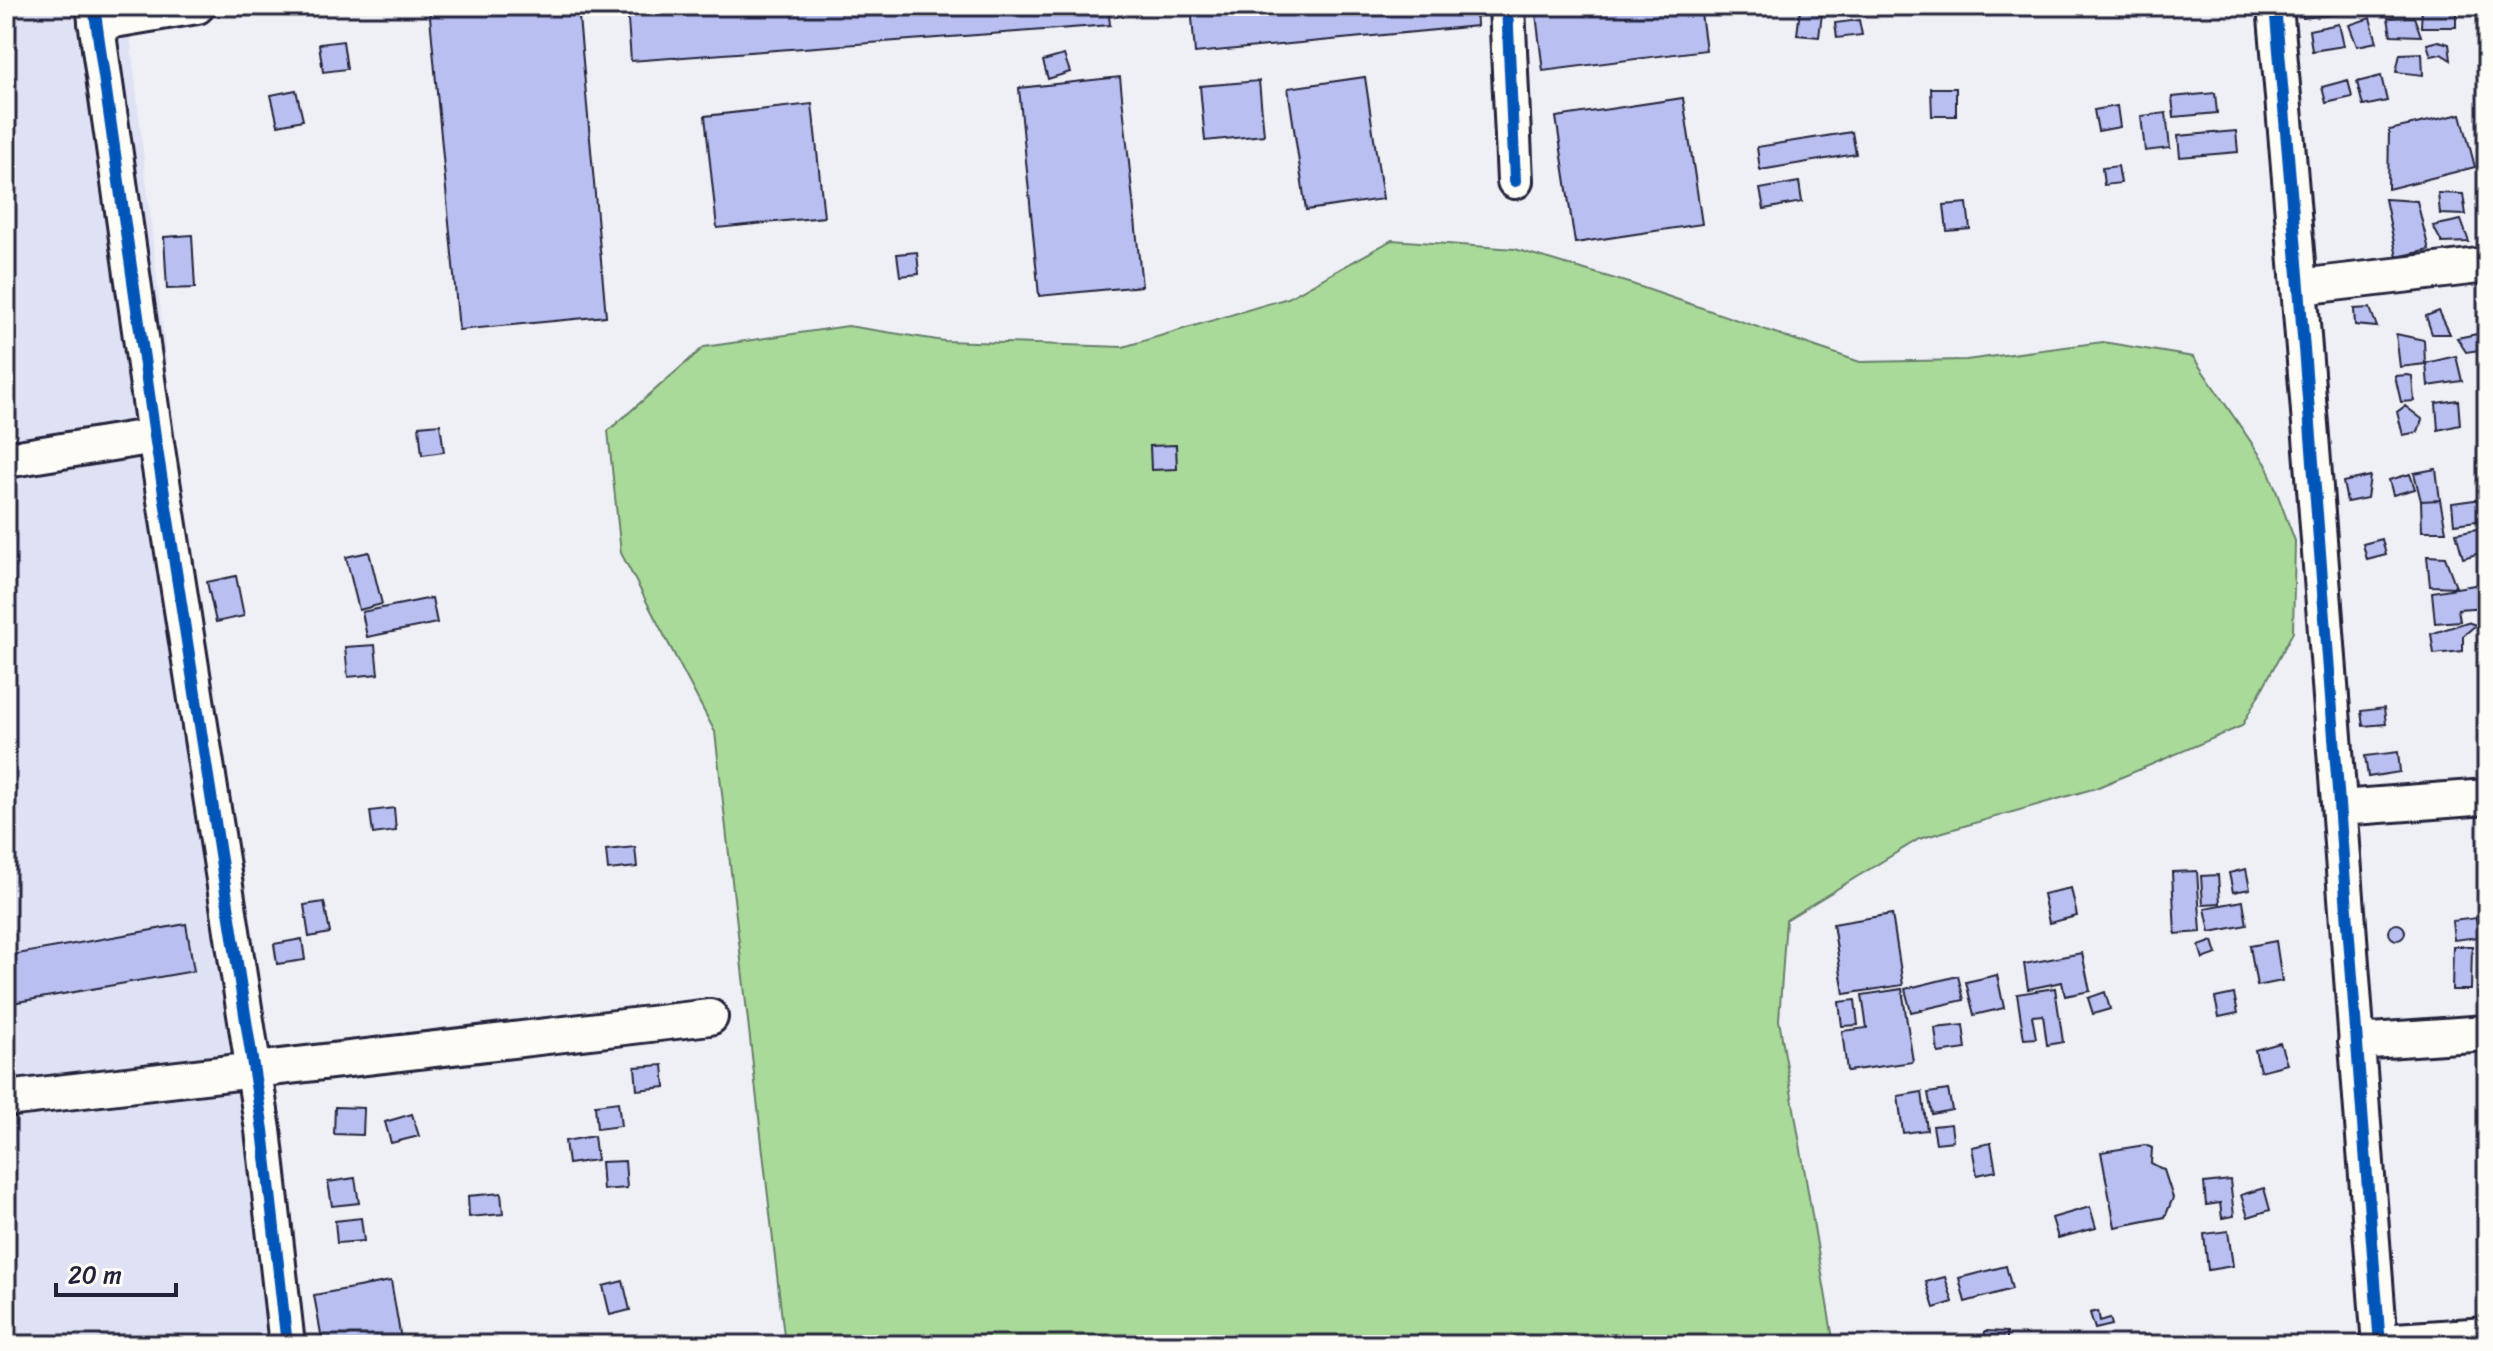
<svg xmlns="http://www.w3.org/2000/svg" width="2493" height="1351" viewBox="0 0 2493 1351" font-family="Sriracha,sans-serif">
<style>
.built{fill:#dfe2f4}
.green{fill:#aada9a;stroke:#667e6a;stroke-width:2}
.building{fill:#b9c0f1;stroke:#22223b;stroke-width:2}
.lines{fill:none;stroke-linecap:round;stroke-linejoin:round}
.minor-casing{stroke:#22223b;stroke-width:40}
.minor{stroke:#fdfcf7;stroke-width:34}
.cycleway-casing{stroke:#fdfcf7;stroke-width:17}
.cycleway{stroke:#0057b8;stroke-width:12}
</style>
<rect width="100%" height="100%" fill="#eff0f6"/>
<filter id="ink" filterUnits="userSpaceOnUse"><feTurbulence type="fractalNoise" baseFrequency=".0125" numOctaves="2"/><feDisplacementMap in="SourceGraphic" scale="16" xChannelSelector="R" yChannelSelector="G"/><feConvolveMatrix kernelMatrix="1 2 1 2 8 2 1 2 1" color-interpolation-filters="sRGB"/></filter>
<g filter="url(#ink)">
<path class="built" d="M 6,6 L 127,6 L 275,1345 L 6,1345 Z"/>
<path class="green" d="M 1392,240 L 1515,249 L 1632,284 L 1860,362 L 1966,360 L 2103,342 L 2193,357 L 2266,464 L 2295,541 L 2293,632 L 2242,726 L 2096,788 L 1919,839 L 1786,920 L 1779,1020 L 1834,1345 L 785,1345 L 715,732 L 621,553 L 608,431 L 704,347 L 848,326 L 944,341 L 1123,347 L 1288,298 Z"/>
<path class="building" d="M 429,6 L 578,6 L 606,316 L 459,330 Z
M 627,6 L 1108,6 L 1110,25 L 631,61 Z
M 1191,6 L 1476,6 L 1477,26 L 1195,53 Z
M 1535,6 L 1700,6 L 1706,50 L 1543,71 Z
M 2302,6 L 2374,6 L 2374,10 L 2303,18 Z
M 2422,6 L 2456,6 L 2456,27 L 2421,27 Z
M 1800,10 L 1822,13 L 1819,37 L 1797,35 Z
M 2414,17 L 2421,36 L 2391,35 L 2388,18 Z
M 2370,18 L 2377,42 L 2357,46 L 2349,25 Z
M 1859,20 L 1862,35 L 1837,38 L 1835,23 Z
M 2339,24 L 2344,46 L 2312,51 L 2309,30 Z
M 343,41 L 347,69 L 323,72 L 319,44 Z
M 2438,41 L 2449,44 L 2451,60 L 2441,54 L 2431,56 L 2427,44 Z
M 2422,53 L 2423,75 L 2396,72 L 2400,54 Z
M 1064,55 L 1070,72 L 1048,79 L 1043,61 Z
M 2381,76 L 2387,101 L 2363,106 L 2357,82 Z
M 1120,77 L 1142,286 L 1039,296 L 1019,88 Z
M 1365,77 L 1383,199 L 1306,210 L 1288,88 Z
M 2348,80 L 2352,97 L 2326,103 L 2322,87 Z
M 1259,81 L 1264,135 L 1205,141 L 1200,86 Z
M 1931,88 L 1956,88 L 1956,116 L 1932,116 Z
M 296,90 L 303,120 L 278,125 L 271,95 Z
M 2215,93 L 2217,113 L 2174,117 L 2172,97 Z
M 1683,98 L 1702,224 L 1575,243 L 1556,117 Z
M 812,104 L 824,217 L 717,228 L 705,116 Z
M 2117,106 L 2120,127 L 2098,131 L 2094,110 Z
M 2166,113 L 2170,148 L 2145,151 L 2141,116 Z
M 2461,114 L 2475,167 L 2388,189 L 2389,130 Z
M 2236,131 L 2238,152 L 2180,157 L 2178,136 Z
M 1852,132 L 1856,154 L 1760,170 L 1757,147 Z
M 2118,166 L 2121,183 L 2104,185 L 2102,168 Z
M 1799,182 L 1802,202 L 1764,209 L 1760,189 Z
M 2438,193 L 2463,194 L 2466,215 L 2440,214 Z
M 2385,199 L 2417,201 L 2429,250 L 2397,257 Z
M 1967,203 L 1970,229 L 1947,231 L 1944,205 Z
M 2461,220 L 2469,242 L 2442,243 L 2433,226 Z
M 192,235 L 195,288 L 167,289 L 164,237 Z
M 917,252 L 919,274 L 900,276 L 897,254 Z
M 2370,308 L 2377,327 L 2355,325 L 2354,309 Z
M 2439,311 L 2450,334 L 2432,334 L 2426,316 Z
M 2487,332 L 2487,349 L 2466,352 L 2457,338 Z
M 2396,334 L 2424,340 L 2425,364 L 2400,367 Z
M 2456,356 L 2462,381 L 2428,386 L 2426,363 Z
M 2408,375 L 2412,376 L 2414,401 L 2401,402 L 2395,376 Z
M 2458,400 L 2460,425 L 2438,430 L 2436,403 Z
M 2405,406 L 2422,419 L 2418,432 L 2403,435 L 2397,412 Z
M 440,424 L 444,452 L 422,455 L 419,426 Z
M 1176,445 L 1177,469 L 1151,470 L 1150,446 Z
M 2436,469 L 2440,500 L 2421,501 L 2414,473 Z
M 2410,474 L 2415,489 L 2393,495 L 2389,480 Z
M 2370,476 L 2367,498 L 2347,502 L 2343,482 Z
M 2482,499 L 2484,520 L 2454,524 L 2452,503 Z
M 2440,500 L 2446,531 L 2422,531 L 2421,501 Z
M 2487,527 L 2487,551 L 2463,558 L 2456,533 Z
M 2382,539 L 2386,555 L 2367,560 L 2363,544 Z
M 369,552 L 382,604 L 359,610 L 346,557 Z
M 2427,556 L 2445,557 L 2456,587 L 2430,586 Z
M 236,576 L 244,616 L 216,622 L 207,582 Z
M 2487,583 L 2487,607 L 2458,609 L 2460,621 L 2435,623 L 2432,592 Z
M 432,598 L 437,623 L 367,637 L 362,612 Z
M 2467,622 L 2476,625 L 2463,636 L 2463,651 L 2434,654 L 2431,634 Z
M 375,645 L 378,674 L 348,677 L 345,647 Z
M 2384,708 L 2386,724 L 2363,726 L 2361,711 Z
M 2398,752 L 2400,772 L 2368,777 L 2365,756 Z
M 394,808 L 396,831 L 373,834 L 370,811 Z
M 635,847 L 637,867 L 608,870 L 606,850 Z
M 2246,869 L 2250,889 L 2233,892 L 2229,873 Z
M 2197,871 L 2201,932 L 2175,934 L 2172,872 Z
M 2218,875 L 2220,903 L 2203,904 L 2201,876 Z
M 2071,888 L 2077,916 L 2049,923 L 2043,894 Z
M 2243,901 L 2247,925 L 2210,932 L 2205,908 Z
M 324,902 L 330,933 L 309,937 L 304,905 Z
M 1892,914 L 1903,985 L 1844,994 L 1833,924 Z
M 2476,918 L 2479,937 L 2454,940 L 2452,921 Z
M2389 932a8 8 0 1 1 16 0a8 8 0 1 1-16 0Z
M 186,924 L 194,971 L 6,1004 L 6,956 Z
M 302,939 L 305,960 L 277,964 L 274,944 Z
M 2213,941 L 2217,954 L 2203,959 L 2199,946 Z
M 2276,941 L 2282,981 L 2257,986 L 2250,946 Z
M 2453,946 L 2472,946 L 2471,990 L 2452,990 Z
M 2082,953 L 2090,991 L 2065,996 L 2062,982 L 2028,989 L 2024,964 Z
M 1997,975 L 2004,1008 L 1974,1015 L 1966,982 Z
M 1958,976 L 1964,1000 L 1911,1012 L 1905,989 Z
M 2055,988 L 2063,1042 L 2047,1045 L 2043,1015 L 2032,1016 L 2036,1038 L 2024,1039 L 2017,994 Z
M 1902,989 L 1913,1062 L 1847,1071 L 1842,1031 L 1867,1028 L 1862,995 Z
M 2105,992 L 2110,1009 L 2093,1014 L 2088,998 Z
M 2234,994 L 2238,1013 L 2219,1017 L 2215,998 Z
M 1855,1000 L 1858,1025 L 1842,1026 L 1839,1002 Z
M 1963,1025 L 1966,1049 L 1938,1053 L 1935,1028 Z
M 2280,1043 L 2287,1064 L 2260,1071 L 2255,1050 Z
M 663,1065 L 665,1087 L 637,1090 L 635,1067 Z
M 1948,1090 L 1952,1110 L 1932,1114 L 1928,1093 Z
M 1922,1092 L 1927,1130 L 1903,1133 L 1898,1096 Z
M 618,1102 L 621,1126 L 597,1129 L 595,1105 Z
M 335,1107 L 364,1108 L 363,1135 L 334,1134 Z
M 412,1114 L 419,1136 L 391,1143 L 385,1122 Z
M 1951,1124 L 1953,1141 L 1936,1143 L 1933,1126 Z
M 594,1136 L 597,1160 L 568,1164 L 565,1141 Z
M 2487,1140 L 2487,1165 L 2483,1166 L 2480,1141 Z
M 1991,1143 L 1996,1171 L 1977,1175 L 1972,1147 Z
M 2145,1145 L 2152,1148 L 2151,1163 L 2164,1170 L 2173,1198 L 2165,1217 L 2115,1227 L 2101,1152 Z
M 625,1161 L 627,1188 L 603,1190 L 601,1162 Z
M 355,1178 L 359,1203 L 332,1206 L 328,1182 Z
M 2230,1180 L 2234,1216 L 2222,1218 L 2220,1203 L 2206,1205 L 2204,1183 Z
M 2264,1188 L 2270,1210 L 2248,1217 L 2241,1195 Z
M 501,1193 L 503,1214 L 469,1217 L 468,1196 Z
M 2090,1207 L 2096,1228 L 2058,1238 L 2052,1218 Z
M 2487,1214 L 2487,1238 L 2482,1215 Z
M 361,1218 L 364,1241 L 337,1243 L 335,1221 Z
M 2228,1231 L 2233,1266 L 2208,1270 L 2204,1234 Z
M 2006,1266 L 2012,1289 L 1965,1302 L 1959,1278 Z
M 1945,1277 L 1953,1302 L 1934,1308 L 1926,1282 Z
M 391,1281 L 402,1345 L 323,1345 L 314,1295 Z
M 623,1281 L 630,1310 L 610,1315 L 603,1286 Z
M 2098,1311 L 2100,1321 L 2110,1318 L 2112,1325 L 2095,1329 L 2090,1313 Z
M 1985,1331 L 2007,1332 L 2007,1345 L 1984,1345 Z"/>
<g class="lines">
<defs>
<path id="minor" d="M 94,6 L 155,436 L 263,1130 L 287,1345
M 1507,6 L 1515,181
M 2275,6 C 2315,452 2345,899 2380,1345
M 96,23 L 197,6
M 2300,287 L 2487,265
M 6,460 L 155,436
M 2340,808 L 2487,797
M 2356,1042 L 2487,1033
M 6,1099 L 710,1017
M 2380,1342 L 2487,1335"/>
</defs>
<use href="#minor" class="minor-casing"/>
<use href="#minor" class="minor"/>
<defs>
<path id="cycleway" d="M 94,6 L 155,436 L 263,1130 L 287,1345
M 1507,6 L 1515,181
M 2275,6 C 2315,452 2345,899 2380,1345"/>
</defs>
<use href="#cycleway" class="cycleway-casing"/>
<use href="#cycleway" class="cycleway"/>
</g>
</g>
<rect width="2493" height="1351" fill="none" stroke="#fdfcf7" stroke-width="32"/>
<rect x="16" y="16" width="2461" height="1319" fill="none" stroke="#22223b" stroke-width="3" filter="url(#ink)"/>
<path d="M56 1283v12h120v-12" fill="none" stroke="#22223b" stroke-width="4"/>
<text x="68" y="1283" font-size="24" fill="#22223b" stroke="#fdfcf7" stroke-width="6" paint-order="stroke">20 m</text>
</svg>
